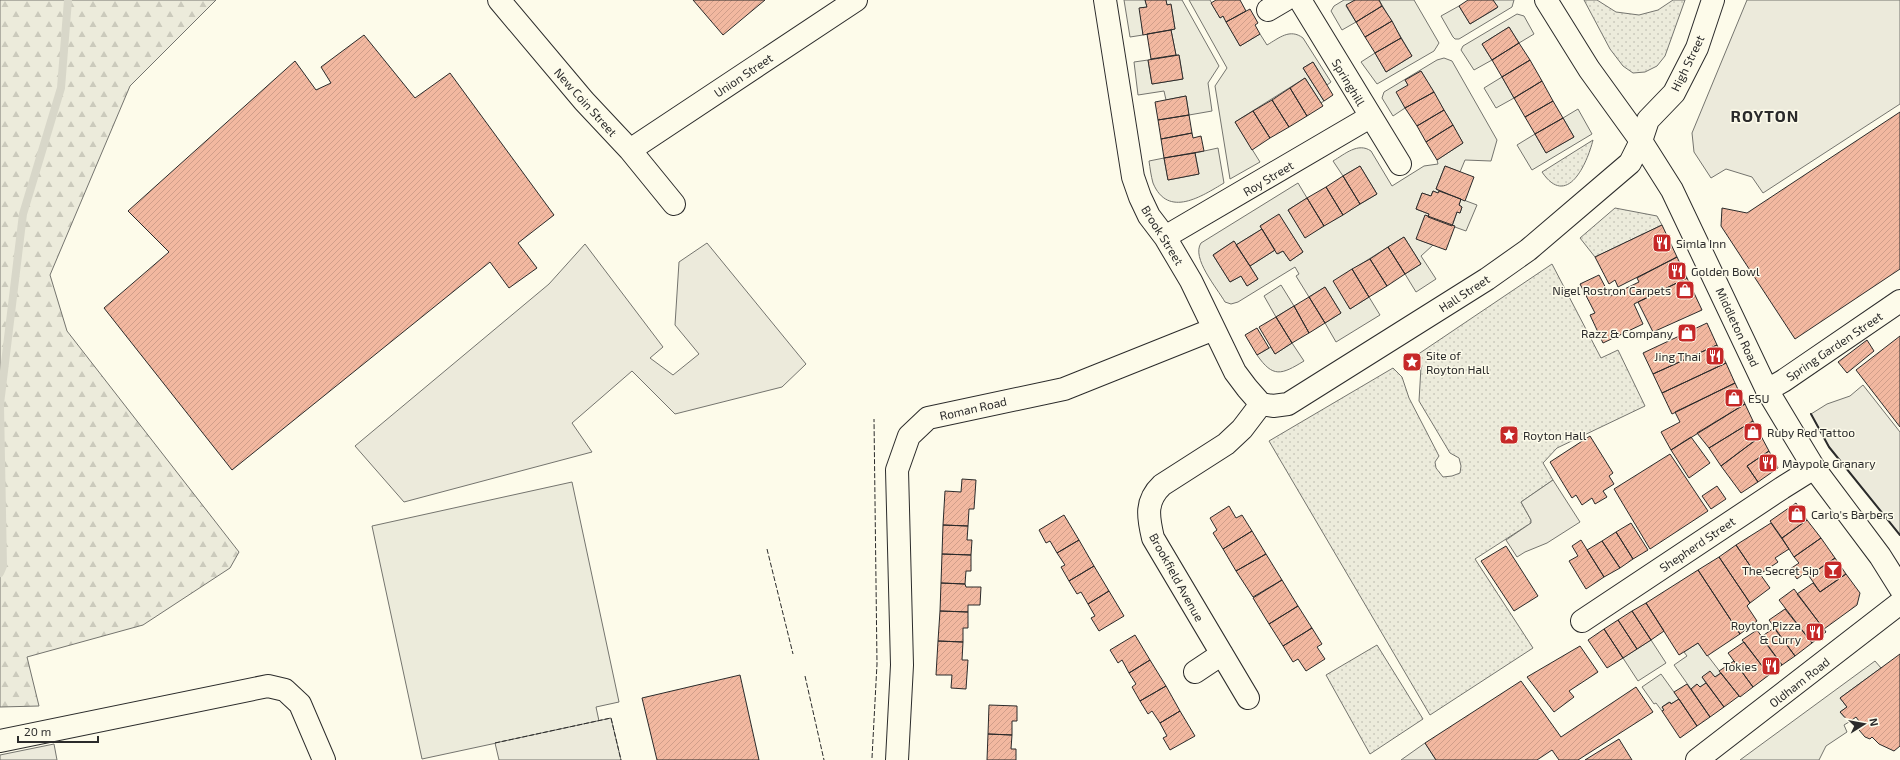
<svg xmlns="http://www.w3.org/2000/svg" width="1900" height="760" viewBox="0 0 1900 760" font-family="'Exo 2',sans-serif">
<style>
.grass{fill:url(#grass-dots);stroke:#74746e}
.forest{fill:url(#forest-firs);stroke:#74746e}
.garden{fill:#ecebdb;stroke:#74746e;fill-rule:evenodd}
.parking{fill:#eceadb;stroke:#74746e}
.lines{fill:none;stroke-linecap:round;stroke-linejoin:round}
.stream{stroke:#d8d7c9;stroke-width:8}
.building{fill:url(#building-hatch);stroke:#2b2b2b}
.minor-casing{stroke:#2b2b2b;stroke-width:24}
.tertiary-casing{stroke:#2b2b2b;stroke-width:24}
.secondary-casing{stroke:#2b2b2b;stroke-width:24}
.primary-casing{stroke:#2b2b2b;stroke-width:24}
.minor{stroke:#fdfbea;stroke-width:22}
.tertiary{stroke:#fdfbea;stroke-width:22}
.secondary{stroke:#fdfbea;stroke-width:22}
.primary{stroke:#fdfbea;stroke-width:22}
.fence{stroke:#2b2b2b;stroke-width:1;stroke-dasharray:5 2;stroke-linecap:butt}
.wall{stroke:#2b2b2b;stroke-width:2}
.labels{text-anchor:middle;dominant-baseline:central;stroke-width:3;stroke-linejoin:round;paint-order:stroke}
.street-label{font-size:12px;fill:#2b2b2b;stroke:#fdfbea}
.poi-label{font-size:12px;fill:#2b2b2b;stroke:#fdfbea;text-anchor:start}
.district-label{font-size:16px;font-weight:bold;letter-spacing:1px;fill:#2b2b2b;stroke:#fdfbea}
</style>
<defs>
<pattern id="grass-dots" width="8" height="8" patternUnits="userSpaceOnUse"><rect width="8" height="8" fill="#ecebdb"/><path d="M2 2h.1M6 6h.1" fill="none" stroke="#cbcabc" stroke-width="1.8" stroke-linecap="round"/></pattern>
<pattern id="forest-firs" width="22" height="20" patternUnits="userSpaceOnUse"><rect width="22" height="20" fill="#ecebdb"/><path d="M5 1l3.5 6h-7zM16 11l3.5 6h-7z" fill="#cbcabc"/></pattern>
<pattern id="building-hatch" width="6" height="6" patternUnits="userSpaceOnUse"><rect width="6" height="6" fill="#f2b8a0"/><path d="M-1 1l2-2M0 6l6-6M5 7l2-2" fill="none" stroke="#d09e8a"/></pattern>
</defs>
<rect width="100%" height="100%" fill="#fdfbea"/>
<path class="grass" d="M 1584,0 L 1597,0 L 1616,12 L 1639,15 L 1658,10 L 1673,0 L 1685,0 L 1665,56 L 1657,66 L 1645,72 L 1633,73 L 1623,66 L 1610,49 Z
M 1593,140 C 1587,164 1567,209 1542,172 Z
M 1615,208 L 1657,216 L 1662,225 L 1595,257 L 1580,238 Z
M 1552,264 L 1601,358 L 1618,350 L 1645,406 L 1557,448 L 1543,463 L 1553,480 L 1521,502 L 1531,520 L 1531,523 L 1475,559 L 1533,648 L 1430,715 L 1269,441 L 1393,368 L 1402,377 L 1409,398 L 1439,456 L 1435,462 L 1436,468 L 1443,477 L 1452,476 L 1460,473 L 1461,466 L 1459,458 L 1450,453 L 1419,401 L 1421,367 L 1414,357 Z
M 1377,645 L 1423,719 L 1370,754 L 1326,675 Z"/>
<path class="forest" d="M 0,0 L 216,0 L 130,86 L 50,275 L 67,331 L 239,552 L 230,568 L 143,625 L 27,657 L 39,706 L 0,707 Z"/>
<path class="garden" d="M 1124,0 L 1145,0 L 1147,7 L 1140,8 L 1143,35 L 1130,37 Z
M 1166,0 L 1182,0 L 1219,66 L 1208,83 L 1212,111 L 1189,115 L 1186,96 L 1166,100 L 1164,91 L 1138,95 L 1134,62 L 1148,60 L 1152,84 L 1183,79 L 1179,55 L 1176,55 L 1171,30 L 1175,29 L 1171,5 L 1167,5 Z
M 1189,0 L 1210,0 L 1220,18 L 1223,16 L 1240,46 L 1260,34 L 1267,45 C 1279,38 1290,28 1303,38 L 1331,82 L 1327,85 L 1313,62 L 1303,68 L 1324,101 L 1321,103 L 1305,78 L 1235,122 L 1260,162 L 1230,179 L 1215,86 L 1227,68 Z
M 1344,0 L 1355,0 L 1346,6 L 1356,22 L 1342,30 L 1331,11 L 1334,6 Z
M 1379,0 L 1414,0 L 1439,43 L 1434,51 L 1377,84 L 1361,62 L 1375,53 L 1386,72 L 1412,56 Z
M 1493,0 L 1514,0 L 1512,7 L 1459,39 L 1455,39 L 1453,37 L 1441,16 L 1459,6 L 1470,24 L 1497,8 Z
M 1517,14 L 1524,16 L 1534,34 L 1519,43 L 1509,27 L 1482,44 L 1492,60 L 1474,70 L 1461,50 L 1463,46 Z
M 1444,58 L 1452,61 L 1497,140 L 1491,161 L 1465,160 L 1460,172 L 1445,166 L 1436,189 L 1439,191 L 1438,193 L 1433,191 L 1431,196 L 1422,193 L 1416,209 L 1429,214 L 1417,239 L 1433,245 L 1421,256 L 1436,279 L 1416,292 L 1405,274 L 1421,264 L 1404,237 L 1334,281 L 1350,309 L 1369,297 L 1380,315 L 1336,342 L 1325,323 L 1341,313 L 1325,287 L 1309,297 L 1296,276 L 1299,274 L 1295,267 L 1238,302 L 1231,304 L 1225,302 C 1217,288 1191,258 1201,243 L 1298,183 L 1307,198 L 1288,210 L 1305,237 L 1377,194 L 1360,166 L 1343,176 L 1333,161 C 1345,154 1358,142 1371,151 L 1392,186 L 1424,166 L 1438,164 L 1437,160 L 1463,143 L 1421,71 L 1405,80 L 1408,85 L 1405,108 L 1393,116 L 1382,98 L 1384,92 L 1437,60 ZM 1279,215 L 1303,252 L 1290,261 L 1283,251 L 1278,254 L 1275,250 L 1250,266 L 1258,279 L 1247,286 L 1241,276 L 1230,282 L 1213,255 L 1234,241 L 1236,245 L 1262,229 L 1260,226 Z
M 1502,77 L 1514,98 L 1496,108 L 1484,88 Z
M 1578,109 L 1592,134 L 1532,170 L 1517,145 L 1535,134 L 1546,153 L 1574,137 L 1563,118 Z
M 1218,148 L 1224,183 C 1202,196 1168,219 1153,183 C 1151,176 1150,168 1149,161 L 1164,158 L 1168,180 L 1199,174 L 1195,153 Z
M 1461,199 L 1477,205 L 1466,231 L 1452,226 L 1457,212 L 1460,213 L 1462,207 L 1459,205 Z
M 1281,285 L 1294,306 L 1276,317 L 1264,296 Z
M 1292,343 L 1304,361 C 1281,375 1273,378 1257,355 L 1271,347 L 1275,354 Z
M 572,482 L 619,702 L 596,707 L 599,721 L 422,759 L 372,526 Z
M 1651,640 L 1666,663 L 1638,681 L 1623,658 Z
M 1698,643 L 1721,673 L 1715,677 L 1710,672 L 1702,677 L 1706,683 L 1700,687 L 1697,684 L 1691,689 L 1674,665 L 1687,656 L 1684,652 Z
M 1875,661 L 1881,668 L 1840,698 L 1847,707 L 1840,712 L 1849,722 L 1844,725 L 1847,732 L 1826,746 L 1819,760 L 1740,760 Z
M 1661,674 L 1679,699 L 1671,704 L 1669,702 L 1662,707 L 1664,710 L 1662,711 L 1656,703 L 1654,704 L 1642,687 Z"/>
<path class="parking" d="M 1747,0 L 1900,0 L 1900,104 L 1763,193 L 1752,177 L 1726,169 L 1711,178 L 1694,152 L 1692,133 Z
M 707,243 L 806,364 L 782,387 L 675,414 L 632,371 L 572,423 L 592,452 L 404,502 L 355,446 L 549,284 L 585,244 L 663,347 L 650,358 L 673,375 L 699,354 L 675,325 L 679,262 Z
M 1863,385 L 1900,432 L 1900,535 L 1829,447 L 1811,414 L 1827,404 L 1850,396 Z
M 1553,480 L 1580,522 L 1547,543 L 1525,552 L 1517,557 L 1506,540 L 1531,523 L 1531,520 L 1521,502 Z
M 611,718 L 621,760 L 499,760 L 495,743 Z
M 1425,743 L 1436,760 L 1401,760 Z
M 54,744 L 57,760 L 0,760 L 0,755 Z"/>
<g class="lines">
<path class="stream" d="M 0,404 L 23,214 L 61,88 L 68,0
M 0,406 L 3,566 L 0,573"/>
</g>
<path class="building" d="M 693,0 L 765,0 L 723,35 Z
M 1145,0 L 1166,0 L 1167,5 L 1171,4 L 1175,29 L 1143,35 L 1139,8 L 1147,7 Z
M 1216,0 L 1240,0 L 1246,11 L 1226,22 L 1223,16 L 1220,18 L 1211,3 Z
M 1355,0 L 1379,0 L 1382,6 L 1356,22 L 1346,5 Z
M 1468,0 L 1493,0 L 1498,7 L 1470,24 L 1459,6 Z
M 1382,6 L 1392,21 L 1365,37 L 1356,22 Z
M 1250,9 L 1258,23 L 1255,25 L 1260,34 L 1240,46 L 1226,22 Z
M 1392,21 L 1401,38 L 1375,53 L 1365,37 Z
M 1509,27 L 1519,43 L 1492,60 L 1482,44 Z
M 1171,30 L 1176,55 L 1151,59 L 1147,34 Z
M 364,35 L 415,98 L 450,73 L 554,215 L 518,243 L 537,268 L 509,288 L 490,262 L 232,470 L 104,308 L 169,252 L 128,211 L 295,61 L 316,90 L 331,83 L 321,67 Z
M 1401,38 L 1412,56 L 1386,72 L 1375,53 Z
M 1519,43 L 1530,60 L 1502,77 L 1492,60 Z
M 1179,55 L 1183,79 L 1152,84 L 1148,60 Z
M 1530,60 L 1542,81 L 1514,98 L 1502,77 Z
M 1313,62 L 1333,95 L 1324,101 L 1303,68 Z
M 1421,71 L 1434,92 L 1405,108 L 1396,92 L 1408,85 L 1405,80 Z
M 1305,78 L 1323,106 L 1307,116 L 1290,88 Z
M 1542,81 L 1553,101 L 1525,117 L 1514,98 Z
M 1290,88 L 1307,116 L 1289,127 L 1272,100 Z
M 1434,92 L 1444,110 L 1417,126 L 1405,108 Z
M 1186,96 L 1189,115 L 1158,120 L 1155,102 Z
M 1272,100 L 1289,127 L 1270,138 L 1253,111 Z
M 1553,101 L 1563,118 L 1535,134 L 1525,117 Z
M 1444,110 L 1453,125 L 1426,142 L 1417,126 Z
M 1253,111 L 1270,138 L 1252,150 L 1235,122 Z
M 1900,112 L 1900,269 L 1795,339 L 1721,226 L 1722,208 L 1747,213 Z
M 1189,115 L 1192,133 L 1161,139 L 1158,120 Z
M 1563,118 L 1574,137 L 1546,153 L 1535,134 Z
M 1453,125 L 1463,143 L 1437,160 L 1426,142 Z
M 1192,133 L 1193,138 L 1201,136 L 1204,151 L 1164,158 L 1161,139 Z
M 1195,153 L 1199,174 L 1168,180 L 1164,158 Z
M 1360,166 L 1377,194 L 1360,204 L 1343,176 Z
M 1445,166 L 1474,177 L 1465,201 L 1436,189 Z
M 1343,176 L 1360,204 L 1343,215 L 1326,187 Z
M 1326,187 L 1343,215 L 1324,226 L 1307,198 Z
M 1433,191 L 1438,193 L 1439,191 L 1461,199 L 1459,205 L 1462,207 L 1460,213 L 1457,212 L 1452,226 L 1428,217 L 1429,214 L 1416,209 L 1422,193 L 1431,196 Z
M 1307,198 L 1324,226 L 1305,238 L 1288,210 Z
M 1279,214 L 1303,252 L 1290,261 L 1283,251 L 1277,254 L 1260,226 Z
M 1425,215 L 1455,226 L 1446,250 L 1416,239 Z
M 1662,225 L 1677,257 L 1618,287 L 1615,280 L 1609,284 L 1595,257 Z
M 1262,229 L 1275,250 L 1250,266 L 1236,245 Z
M 1404,237 L 1421,264 L 1405,274 L 1388,247 Z
M 1234,241 L 1258,279 L 1247,286 L 1241,276 L 1230,282 L 1213,255 Z
M 1388,247 L 1405,274 L 1387,286 L 1370,259 Z
M 1677,257 L 1687,278 L 1634,304 L 1643,324 L 1603,343 L 1590,315 L 1595,313 L 1580,284 L 1599,275 L 1610,296 L 1639,282 L 1637,278 Z
M 1370,259 L 1387,286 L 1369,297 L 1352,269 Z
M 1352,269 L 1369,297 L 1350,309 L 1333,281 Z
M 1687,278 L 1702,310 L 1653,332 L 1638,302 Z
M 1325,287 L 1341,313 L 1325,323 L 1309,297 Z
M 1309,297 L 1325,323 L 1309,333 L 1294,306 Z
M 1294,306 L 1309,333 L 1292,343 L 1276,317 Z
M 1276,317 L 1292,343 L 1275,354 L 1259,327 Z
M 1707,323 L 1717,345 L 1653,374 L 1643,353 Z
M 1257,328 L 1269,348 L 1257,355 L 1245,335 Z
M 1900,336 L 1900,427 L 1856,370 Z
M 1867,340 L 1874,351 L 1847,373 L 1838,362 Z
M 1717,345 L 1726,363 L 1662,393 L 1653,374 Z
M 1726,363 L 1735,383 L 1672,414 L 1662,393 Z
M 1735,383 L 1745,404 L 1671,450 L 1661,432 L 1680,422 L 1675,412 Z
M 1745,404 L 1753,421 L 1709,448 L 1697,433 Z
M 1753,421 L 1761,436 L 1721,466 L 1709,448 Z
M 1590,436 L 1613,473 L 1609,476 L 1614,484 L 1603,491 L 1607,497 L 1595,504 L 1592,498 L 1582,505 L 1576,495 L 1572,498 L 1550,462 Z
M 1761,436 L 1769,451 L 1747,466 L 1758,482 L 1741,493 L 1721,466 Z
M 1691,437 L 1710,463 L 1689,478 L 1671,450 Z
M 1769,451 L 1778,468 L 1758,482 L 1747,466 Z
M 1670,454 L 1708,511 L 1650,549 L 1614,489 Z
M 962,479 L 976,480 L 974,509 L 969,509 L 968,526 L 943,525 L 945,491 L 961,492 Z
M 1717,486 L 1726,499 L 1711,509 L 1702,496 Z
M 1796,503 L 1807,520 L 1782,538 L 1770,521 Z
M 1229,506 L 1236,518 L 1242,515 L 1252,531 L 1223,549 L 1213,533 L 1217,530 L 1210,518 Z
M 1064,515 L 1079,540 L 1057,553 L 1050,541 L 1046,543 L 1039,530 Z
M 1807,520 L 1821,538 L 1794,557 L 1782,538 Z
M 1631,523 L 1648,550 L 1633,559 L 1616,532 Z
M 1771,523 L 1789,549 L 1775,558 L 1778,562 L 1757,576 L 1736,545 Z
M 943,525 L 968,526 L 967,540 L 972,540 L 971,555 L 942,554 Z
M 1252,531 L 1266,554 L 1236,571 L 1223,549 Z
M 1616,532 L 1633,559 L 1620,568 L 1602,541 Z
M 1821,538 L 1835,558 L 1809,576 L 1806,572 L 1797,579 L 1790,569 L 1799,563 L 1794,557 Z
M 1079,540 L 1094,566 L 1069,581 L 1061,567 L 1065,565 L 1057,553 Z
M 1581,540 L 1604,577 L 1586,589 L 1569,561 L 1578,556 L 1572,546 Z
M 1602,541 L 1620,568 L 1604,577 L 1587,550 Z
M 1736,545 L 1757,576 L 1760,574 L 1770,588 L 1750,603 L 1719,557 Z
M 1506,546 L 1538,596 L 1514,611 L 1481,561 Z
M 942,554 L 971,555 L 971,571 L 966,571 L 965,584 L 941,583 Z
M 1266,554 L 1282,580 L 1253,597 L 1236,571 Z
M 1719,557 L 1750,603 L 1747,606 L 1757,621 L 1740,634 L 1698,570 Z
M 1835,558 L 1846,574 L 1820,592 L 1809,576 Z
M 1094,566 L 1109,591 L 1088,604 L 1081,592 L 1077,594 L 1069,581 Z
M 1698,570 L 1740,634 L 1707,656 L 1698,643 L 1679,655 L 1646,603 Z
M 1846,574 L 1860,593 L 1857,605 L 1824,629 L 1797,594 L 1813,583 L 1820,592 Z
M 1282,580 L 1298,606 L 1269,624 L 1253,598 Z
M 941,583 L 965,584 L 966,587 L 981,587 L 980,605 L 968,605 L 968,612 L 940,611 Z
M 1794,589 L 1826,632 L 1812,643 L 1779,600 Z
M 1109,591 L 1124,616 L 1099,631 L 1091,618 L 1095,616 L 1088,604 Z
M 1646,603 L 1664,631 L 1651,640 L 1632,611 Z
M 1298,606 L 1312,628 L 1283,646 L 1269,624 Z
M 1785,609 L 1812,643 L 1795,656 L 1769,620 Z
M 940,611 L 968,612 L 968,628 L 963,628 L 963,642 L 938,641 Z
M 1632,611 L 1651,640 L 1637,649 L 1618,620 Z
M 1618,620 L 1637,649 L 1623,658 L 1604,629 Z
M 1312,628 L 1322,644 L 1317,647 L 1325,659 L 1306,671 L 1298,659 L 1293,662 L 1283,646 Z
M 1774,628 L 1795,656 L 1782,665 L 1761,637 Z
M 1604,629 L 1623,658 L 1607,668 L 1588,640 Z
M 1757,630 L 1782,665 L 1769,675 L 1742,640 Z
M 1135,635 L 1150,660 L 1129,673 L 1122,660 L 1118,663 L 1110,650 Z
M 938,641 L 963,642 L 962,660 L 968,660 L 966,689 L 951,688 L 952,675 L 936,675 Z
M 1744,642 L 1769,675 L 1753,687 L 1728,653 Z
M 1580,646 L 1598,672 L 1569,691 L 1574,697 L 1554,712 L 1527,677 Z
M 1900,654 L 1900,746 L 1894,751 L 1879,744 L 1872,737 L 1870,739 L 1865,737 L 1859,730 L 1857,724 L 1859,721 L 1856,717 L 1849,722 L 1840,712 L 1847,707 L 1840,698 Z
M 1150,660 L 1166,686 L 1140,701 L 1132,687 L 1136,684 L 1129,673 Z
M 1734,661 L 1753,687 L 1740,697 L 1719,671 Z
M 1710,671 L 1715,677 L 1721,673 L 1739,696 L 1724,707 L 1702,677 Z
M 740,675 L 759,760 L 657,760 L 642,698 Z
M 1521,681 L 1561,737 L 1636,687 L 1653,712 L 1578,760 L 1559,760 L 1552,750 L 1537,760 L 1436,760 L 1425,743 Z
M 1706,683 L 1724,707 L 1710,717 L 1691,689 L 1697,684 L 1700,687 Z
M 1687,684 L 1710,717 L 1697,726 L 1674,692 Z
M 1166,686 L 1180,711 L 1160,723 L 1152,711 L 1148,714 L 1140,701 Z
M 1679,699 L 1697,726 L 1680,738 L 1662,711 L 1664,710 L 1662,707 L 1670,702 L 1671,704 Z
M 989,705 L 1017,706 L 1017,721 L 1012,721 L 1012,735 L 988,734 Z
M 1180,711 L 1195,736 L 1170,750 L 1163,738 L 1167,736 L 1160,723 Z
M 988,734 L 1012,735 L 1011,749 L 1016,749 L 1016,760 L 987,760 Z
M 1619,739 L 1632,760 L 1585,760 Z"/>
<g class="lines">
<defs>
<path id="minor" d="M 499,0 L 584,101 L 630,150 L 674,204
M 1105,0 L 1133,177 L 1140,197 L 1149,216 L 1165,237 L 1191,281 L 1235,372 L 1247,388 L 1261,404
M 1300,0 L 1400,164
M 1268,10 L 1285,0
M 630,150 L 856,0
M 1165,237 L 1370,117
M 1767,390 L 1783,381 L 1900,301
M 1261,404 L 1273,406 L 1288,404 L 1487,279 L 1528,250 L 1630,163 L 1641,141
M 1582,621 L 1782,488 L 1814,468
M 1195,672 L 1222,654
M 1248,698 L 1153,538 C 1148,517 1145,501 1162,485 L 1226,444 L 1242,429 L 1261,404
M 0,741 L 268,686 L 285,690 L 300,704 L 324,760
M 897,760 L 902,665 L 897,470 L 909,436 L 928,418 L 1064,389 L 1214,329"/>
<path id="tertiary" d="M 1641,141 L 1648,120 L 1674,93 L 1697,48 L 1713,0"/>
<path id="secondary" d="M 1546,0 L 1589,69 L 1641,141 L 1672,190 L 1767,390 L 1791,430 L 1814,468 L 1880,556 L 1900,588"/>
<path id="primary" d="M 1697,760 L 1900,603"/>
</defs>
<use href="#minor" class="minor-casing"/>
<use href="#tertiary" class="tertiary-casing"/>
<use href="#secondary" class="secondary-casing"/>
<use href="#primary" class="primary-casing"/>
<use href="#minor" class="minor"/>
<use href="#tertiary" class="tertiary"/>
<use href="#secondary" class="secondary"/>
<use href="#primary" class="primary"/>
<path class="fence" d="M 767,549 L 793,654
M 805,676 L 824,760
M 495,743 L 611,718 L 621,760
M 872,758 L 877,664 L 874,419"/>
<path class="wall" d="M 1811,414 L 1829,447 L 1900,535"/>
</g>
<defs>
<symbol id="restaurant-square" viewBox="-11 -11 22 22"><rect x="-9" y="-9" width="18" height="18" rx="4" fill="#c62828" stroke="#fdfbea"/><path d="M-5-6h1v4h1v-4h1v4h1v-4h1v5L-1.5 .5V6h-2V.5L-5-1ZM5-6V6H3V1.5H1.5Q1.5-4 5-6Z" fill="#fff"/></symbol>
<symbol id="shop-square" viewBox="-11 -11 22 22"><rect x="-9" y="-9" width="18" height="18" rx="4" fill="#c62828" stroke="#fdfbea"/><path d="M-5-2.5h2.3a2.7 3.5 0 0 1 5.4 0H5L5.5 6h-11ZM-1.5-2.5h3a1.5 2.3 0 0 0-3 0Z" fill="#fff"/></symbol>
<symbol id="sight-square" viewBox="-11 -11 22 22"><rect x="-9" y="-9" width="18" height="18" rx="4" fill="#c62828" stroke="#fdfbea"/><path d="M0-6L1.8-2.2L6-1.7L2.9 1.2L3.7 5.4L0 3.3L-3.7 5.4L-2.9 1.2L-6-1.7L-1.8-2.2Z" fill="#fff"/></symbol>
<symbol id="bar-square" viewBox="-11 -11 22 22"><rect x="-9" y="-9" width="18" height="18" rx="4" fill="#c62828" stroke="#fdfbea"/><path d="M-6-5H6L.8 .8V4.5H3.5V6h-7V4.5H-.8V.8Z" fill="#fff"/></symbol>
</defs>
<g fill-rule="evenodd">
<use href="#restaurant-square" x="1651" y="232" width="22" height="22"/>
<use href="#restaurant-square" x="1666" y="260" width="22" height="22"/>
<use href="#shop-square" x="1674" y="279" width="22" height="22"/>
<use href="#shop-square" x="1676" y="322" width="22" height="22"/>
<use href="#restaurant-square" x="1704" y="345" width="22" height="22"/>
<use href="#sight-square" x="1401" y="351" width="22" height="22"/>
<use href="#shop-square" x="1723" y="387" width="22" height="22"/>
<use href="#shop-square" x="1742" y="421" width="22" height="22"/>
<use href="#sight-square" x="1498" y="424" width="22" height="22"/>
<use href="#restaurant-square" x="1757" y="452" width="22" height="22"/>
<use href="#shop-square" x="1786" y="503" width="22" height="22"/>
<use href="#bar-square" x="1822" y="559" width="22" height="22"/>
<use href="#restaurant-square" x="1804" y="621" width="22" height="22"/>
<use href="#restaurant-square" x="1760" y="655" width="22" height="22"/>
</g>
<g class="labels">
<g class="street-label">
<text transform="translate(1687 63) rotate(-64)">High Street</text>
<text transform="translate(743 75) rotate(-34)">Union Street</text>
<text transform="translate(1349 82) rotate(59)">Springhill</text>
<text transform="translate(586 102) rotate(48)">New Coin Street</text>
<text transform="translate(1268 178) rotate(-31)">Roy Street</text>
<text transform="translate(1163 235) rotate(58)">Brook Street</text>
<text transform="translate(1464 293) rotate(-33)">Hall Street</text>
<text transform="translate(1738 327) rotate(65)">Middleton Road</text>
<text transform="translate(1834 346) rotate(-34)">Spring Garden Street</text>
<text transform="translate(973 408) rotate(-13)">Roman Road</text>
<text transform="translate(1697 544) rotate(-34)">Shepherd Street</text>
<text transform="translate(1177 577) rotate(61)">Brookfield Avenue</text>
<text transform="translate(1799 682) rotate(-38)">Oldham Road</text>
</g>
<g class="poi-label">
<text x="1676" y="243">Simla Inn</text>
<text x="1691" y="271">Golden Bowl</text>
<text x="1671" y="290" text-anchor="end">Nigel Rostron Carpets</text>
<text x="1673" y="333" text-anchor="end">Razz &amp; Company</text>
<text x="1426" y="355">Site of<tspan x="1426" dy="14">Royton Hall</tspan></text>
<text x="1701" y="356" text-anchor="end">Jing Thai</text>
<text x="1748" y="398">ESU</text>
<text x="1767" y="432">Ruby Red Tattoo</text>
<text x="1523" y="435">Royton Hall</text>
<text x="1782" y="463">Maypole Granary</text>
<text x="1811" y="514">Carlo's Barbers</text>
<text x="1819" y="570" text-anchor="end">The Secret Sip</text>
<text x="1801" y="625" text-anchor="end">Royton Pizza<tspan x="1801" dy="14">&amp; Curry</tspan></text>
<text x="1757" y="666" text-anchor="end">Tokies</text>
</g>
<g class="district-label">
<text x="1765" y="115">ROYTON</text>
</g>
</g>
<g transform="translate(1864 724) rotate(79)" stroke="#fdfbea" stroke-width="3" paint-order="stroke">
<path d="M0-3L7 15L0 10L-7 15Z" fill="#2b2b2b"/>
<text y="-6" font-size="11" font-weight="bold" text-anchor="middle" fill="#2b2b2b">N</text>
</g>
<path d="M18 736v6h80v-6" fill="none" stroke="#2b2b2b" stroke-width="2"/>
<text x="24" y="736" font-size="12" fill="#2b2b2b" stroke="#fdfbea" stroke-width="3" paint-order="stroke">20 m</text>
</svg>
